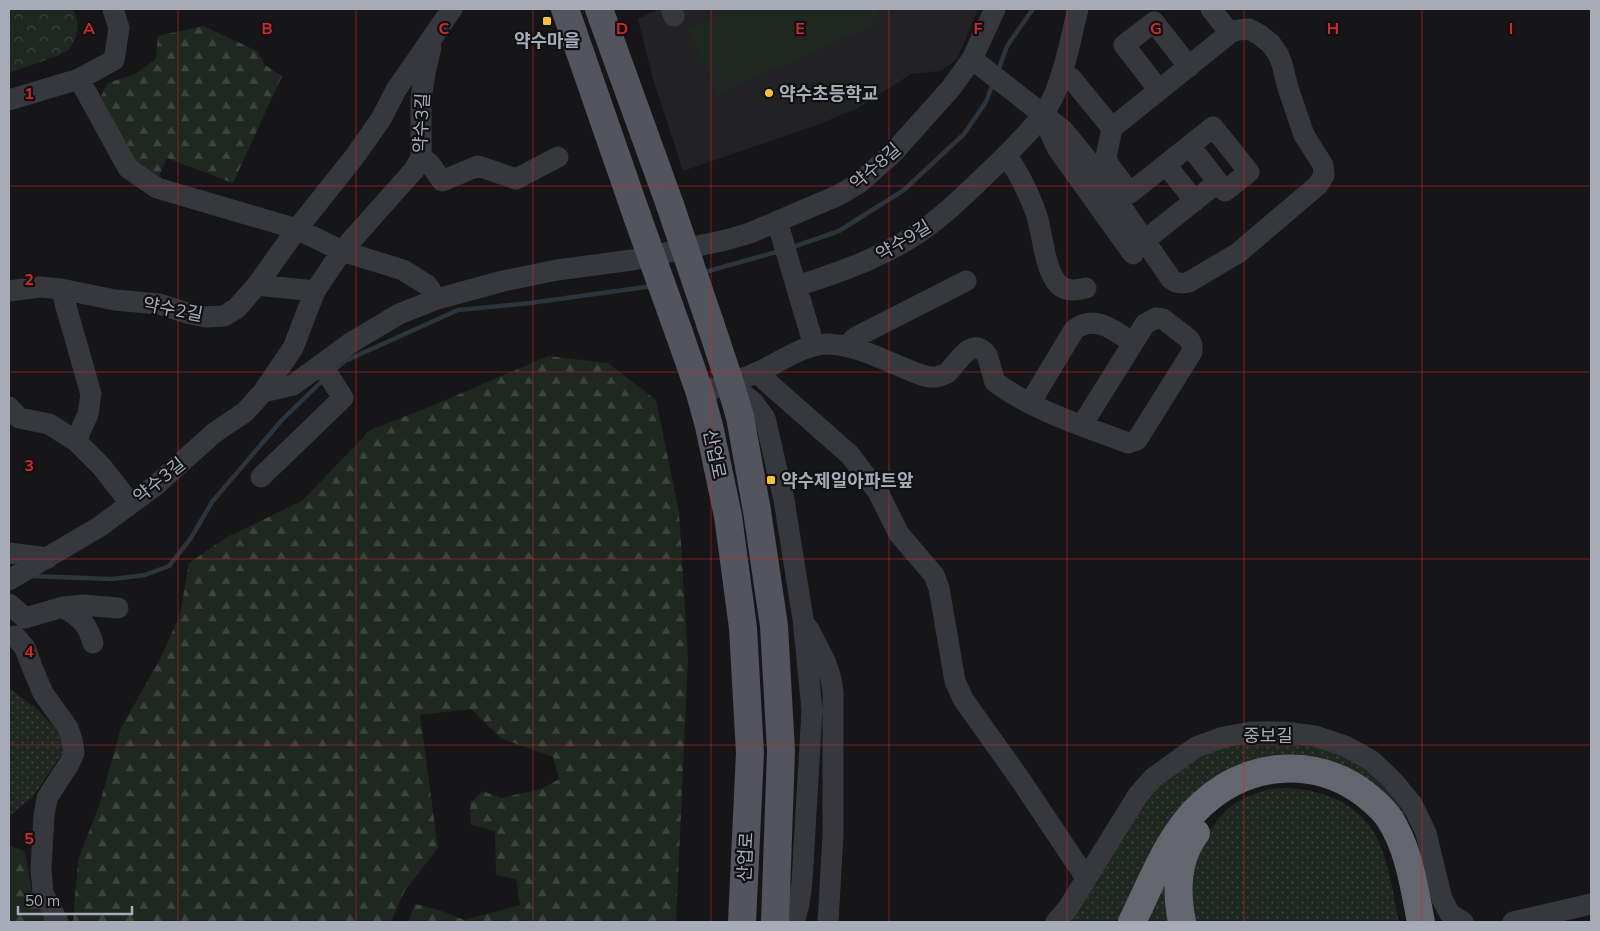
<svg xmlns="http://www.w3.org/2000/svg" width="1600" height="931" viewBox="0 0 1600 931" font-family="Mulish,'Noto Sans KR',sans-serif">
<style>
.built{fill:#222225}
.grass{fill:url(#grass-dots)}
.forest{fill:url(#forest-firs)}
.park{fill:url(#park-crowns)}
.pitch{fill:#1e2720}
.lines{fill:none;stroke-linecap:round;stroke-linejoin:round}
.stream{stroke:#2c343d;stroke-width:4.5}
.minor{stroke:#37383e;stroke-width:21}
.major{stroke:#53545d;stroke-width:28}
.highway{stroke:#63656f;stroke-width:28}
.major-bridge{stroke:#53545d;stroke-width:28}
.grid{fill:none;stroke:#d62828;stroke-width:1;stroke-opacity:0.55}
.poi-dot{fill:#f8c32e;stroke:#111113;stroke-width:2}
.labels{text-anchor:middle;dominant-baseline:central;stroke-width:4.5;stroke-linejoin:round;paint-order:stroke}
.poi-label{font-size:18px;font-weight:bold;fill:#a8acb9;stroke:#111113;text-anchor:start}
.street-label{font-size:18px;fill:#a8acb9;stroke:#111113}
.grid-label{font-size:16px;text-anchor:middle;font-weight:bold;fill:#d62828;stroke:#111113;stroke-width:4.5;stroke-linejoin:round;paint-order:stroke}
</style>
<defs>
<pattern id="grass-dots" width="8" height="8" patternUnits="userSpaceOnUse" patternTransform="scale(1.25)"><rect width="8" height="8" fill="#1e2720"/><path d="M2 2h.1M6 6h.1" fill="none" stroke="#3c443e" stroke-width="1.8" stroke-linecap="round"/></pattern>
<pattern id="forest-firs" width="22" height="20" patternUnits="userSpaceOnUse" patternTransform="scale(1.25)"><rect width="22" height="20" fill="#1e2720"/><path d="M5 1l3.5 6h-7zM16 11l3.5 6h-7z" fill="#3c443e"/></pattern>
<pattern id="park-crowns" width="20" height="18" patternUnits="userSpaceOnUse" patternTransform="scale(1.25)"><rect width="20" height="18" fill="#1e2720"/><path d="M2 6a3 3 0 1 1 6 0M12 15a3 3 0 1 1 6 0" fill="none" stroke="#3c443e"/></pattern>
</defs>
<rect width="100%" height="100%" fill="#161618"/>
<path class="built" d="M 659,9 L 978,9 L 957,59 L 940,71 L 911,74 L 858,108 L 817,125 L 683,171 L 653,79 L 638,19 Z"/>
<path class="grass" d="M 9,688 L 38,710 L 64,738 L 64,751 L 32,798 L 9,816 Z
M 1256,741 C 1304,741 1344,747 1381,781 C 1391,791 1399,803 1408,814 L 1402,818 L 1256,760 L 1130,901 L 1118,922 L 1066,922 L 1155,787 L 1196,757 L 1223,747 Z
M 1285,788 C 1326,789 1366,806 1381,847 C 1390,871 1394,897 1399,922 L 1193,922 L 1188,877 L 1206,834 L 1227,809 L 1240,800 L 1254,794 L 1270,789 Z
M 1164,881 L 1171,922 L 1146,922 Z"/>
<path class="forest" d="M 203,26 L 257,51 L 265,65 L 282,76 L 233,183 L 167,158 L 159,176 L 130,157 L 100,98 L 108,83 L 135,74 L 156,59 L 158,36 Z
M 548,356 L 608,363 L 656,400 L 679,512 L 688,658 L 676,922 L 408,922 L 415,904 L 439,910 L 464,920 L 520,905 L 516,879 L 496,875 L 495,831 L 471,825 L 470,803 L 483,791 L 501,798 L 541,789 L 559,779 L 553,757 L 502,739 L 471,709 L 420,715 L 438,848 L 404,892 L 391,922 L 73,922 L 78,860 L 99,806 L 121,728 L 160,659 L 180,615 L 189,563 L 227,537 L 302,501 L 370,430 L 434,405 Z
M 9,845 L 25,852 L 33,899 L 48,922 L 9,922 Z"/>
<path class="park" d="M 9,9 L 73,9 L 78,23 L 76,37 L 69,50 L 57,56 L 9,73 Z"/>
<path class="pitch" d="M 733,9 L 875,9 L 881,22 L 717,95 L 688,29 Z"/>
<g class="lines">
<path class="stream" d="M 998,71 L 1007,46 L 1033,9
M 790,248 L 839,231 L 904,190 L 964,134 L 986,102 L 993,83
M 701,273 L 780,251
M 332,372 L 345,361 L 458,310 L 530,303 L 653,286
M 30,576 L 112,579 L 145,575 L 169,566 L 191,538 L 212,502 L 281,421 L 324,379"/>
<path class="minor" d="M 671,9 L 674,16
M 1211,9 L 1230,33
M 972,59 L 1063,130 L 1098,173 L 1171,279 C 1177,284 1182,284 1189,282 L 1238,253 L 1318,185 L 1324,175 L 1323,165 L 1304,135 L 1288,88 L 1282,64 L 1278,54 L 1271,44 L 1260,35 L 1249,29 L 1238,30 L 1230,33 L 1112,128 L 1106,157 L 1109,165 L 1130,193 L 1213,127 L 1249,172 L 1225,191 L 1218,182 L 1144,241
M 1062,72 L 1071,78 L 1112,128
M 79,79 L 128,168 L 157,188 L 297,229 L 342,251 L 403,270 L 427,285 L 437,299
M 1159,90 L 1124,45 L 1154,22 L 1189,67
M 9,100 L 79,79 L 114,60 L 119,28 L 113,9
M 1042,114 L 1057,148 L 1133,254
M 1190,146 L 1218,182
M 1006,155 C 1019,172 1028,192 1036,213 C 1043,233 1044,272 1060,286 C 1068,292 1077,290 1086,288
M 421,157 L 430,164 L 442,181 L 478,166 L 516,179 L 558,157
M 1166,165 L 1195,201
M 777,221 L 814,346
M 257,285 L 315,291
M 797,286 C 844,271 892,254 931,224 C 955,206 976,184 998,163 C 1019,142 1043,120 1055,93 C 1066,66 1071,37 1078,9
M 61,289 L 91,394 L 88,414 L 76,441
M 9,291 L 40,287 L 61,289 L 115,300 L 159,304 L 187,313 L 206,317 L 224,316 L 237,308 L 257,285 L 297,229 L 355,156 L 381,119 L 396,90 L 452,9
M 846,346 L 856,337 L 966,281
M 757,373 L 850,455 L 878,492 L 899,534 L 934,575 L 939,588 L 955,681 L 963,699 L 1022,782 L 1086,878
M 730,383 L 753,402 L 765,418 L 784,500 L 803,619 L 812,710 L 802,882 L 799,904 L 794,922
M 263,392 L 293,348 L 315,291 L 342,251 L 414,170 L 421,157 L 421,98 L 425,73 L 431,47
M 700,393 C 719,387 739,381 758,372 C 779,363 803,344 828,344 C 854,345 880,358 904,368 C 914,372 925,378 936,377 C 940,376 944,375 947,373 C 957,365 971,334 987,355 L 995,382 C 1034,411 1083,426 1128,443 L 1137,440 L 1192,352 L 1192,345 L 1189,339 L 1163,319 L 1156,318 L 1145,324 L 1082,425
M 1030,403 L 1074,330 C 1095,313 1115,331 1133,343
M 9,407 L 19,418 L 49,424 L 76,441 L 102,467 L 130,503
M 261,477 L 343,398 L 322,365
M 9,553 L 48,558
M 9,580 L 99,527 L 155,486 L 214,433 L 245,412 L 263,392 L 293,385 L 352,342 L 399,314 L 437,299 L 503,281 L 557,270 L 632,260 L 726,240 L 750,233 L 839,195 L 859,183 L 892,154 L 951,88 L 972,59 L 995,9
M 9,604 L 25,618
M 63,607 C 81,618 87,623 93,643
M 25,618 L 63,607 L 83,605 L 118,608
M 808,628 C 820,652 830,665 833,692 L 833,835 L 828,922
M 15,636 L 25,648 L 32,667 L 43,693 L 68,728 L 72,740 L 74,753 L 69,764 L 47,798 L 44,816 L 41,868 L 43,893 L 58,922
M 1056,922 L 1068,908 L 1138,795 L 1153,778 L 1196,747 L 1224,737 L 1251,732 L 1283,732 L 1315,736 L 1345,746 L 1372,761 L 1393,781 L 1412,804 L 1426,833 L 1442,899 L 1450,914 L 1463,922
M 1513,922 L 1591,904"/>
<path class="major" d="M 565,9 L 637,216
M 599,9 L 670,205
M 710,323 L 730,383 L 740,417 L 757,511 L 774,626 L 781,751 L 775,922
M 679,333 L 700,393 L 709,426 L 728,516 L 743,628 L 750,753 L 742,922"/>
<path class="highway" d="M 1132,922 C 1151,884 1169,834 1201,805 C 1245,764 1307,756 1358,789 C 1369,797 1381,806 1389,818 C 1409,848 1414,887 1421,922
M 1182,922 C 1176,892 1176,859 1196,833"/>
<path class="major-bridge" d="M 670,205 L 710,323
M 637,216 L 679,333"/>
</g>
<path class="grid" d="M 178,9 L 178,922M 356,9 L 356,922M 533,9 L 533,922M 711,9 L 711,922M 889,9 L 889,922M 1067,9 L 1067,922M 1244,9 L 1244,922M 1422,9 L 1422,922M 9,186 L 1591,186M 9,372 L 1591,372M 9,559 L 1591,559M 9,745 L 1591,745"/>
<g class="poi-dot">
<rect x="542" y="16" width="10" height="10" rx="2.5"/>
<circle cx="769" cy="93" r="5"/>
<rect x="766" y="475" width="10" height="10" rx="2.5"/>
</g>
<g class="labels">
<g class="poi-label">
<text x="547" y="40" text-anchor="middle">약수마을</text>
<text x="779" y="93">약수초등학교</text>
<text x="781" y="480">약수제일아파트앞</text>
</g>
<g class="street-label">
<text transform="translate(421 123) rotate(-87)">약수3길</text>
<text transform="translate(875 166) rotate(-41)">약수8길</text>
<text transform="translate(903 240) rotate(-31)">약수9길</text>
<text transform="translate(173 309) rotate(11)">약수2길</text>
<text transform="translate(715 454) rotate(78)">산업로</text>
<text transform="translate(159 480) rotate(-39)">약수3길</text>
<text x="1268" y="735">중보길</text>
<text transform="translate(745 857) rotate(-87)">산업로</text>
</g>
</g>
<g class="grid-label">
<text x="89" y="34">A</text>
<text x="267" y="34">B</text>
<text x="444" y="34">C</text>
<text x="622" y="34">D</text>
<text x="800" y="34">E</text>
<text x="978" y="34">F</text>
<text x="1156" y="34">G</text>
<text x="1333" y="34">H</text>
<text x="1511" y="34">I</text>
<text x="29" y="99">1</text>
<text x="29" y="285">2</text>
<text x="29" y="471">3</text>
<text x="29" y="657">4</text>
<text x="29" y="844">5</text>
</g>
<rect width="1600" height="931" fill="none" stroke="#a8acb9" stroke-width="20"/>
<path d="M18 906v8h114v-8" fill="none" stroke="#a8acb9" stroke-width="2.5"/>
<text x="25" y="906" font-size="15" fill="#a8acb9" stroke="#111113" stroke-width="4" paint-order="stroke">50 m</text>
</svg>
